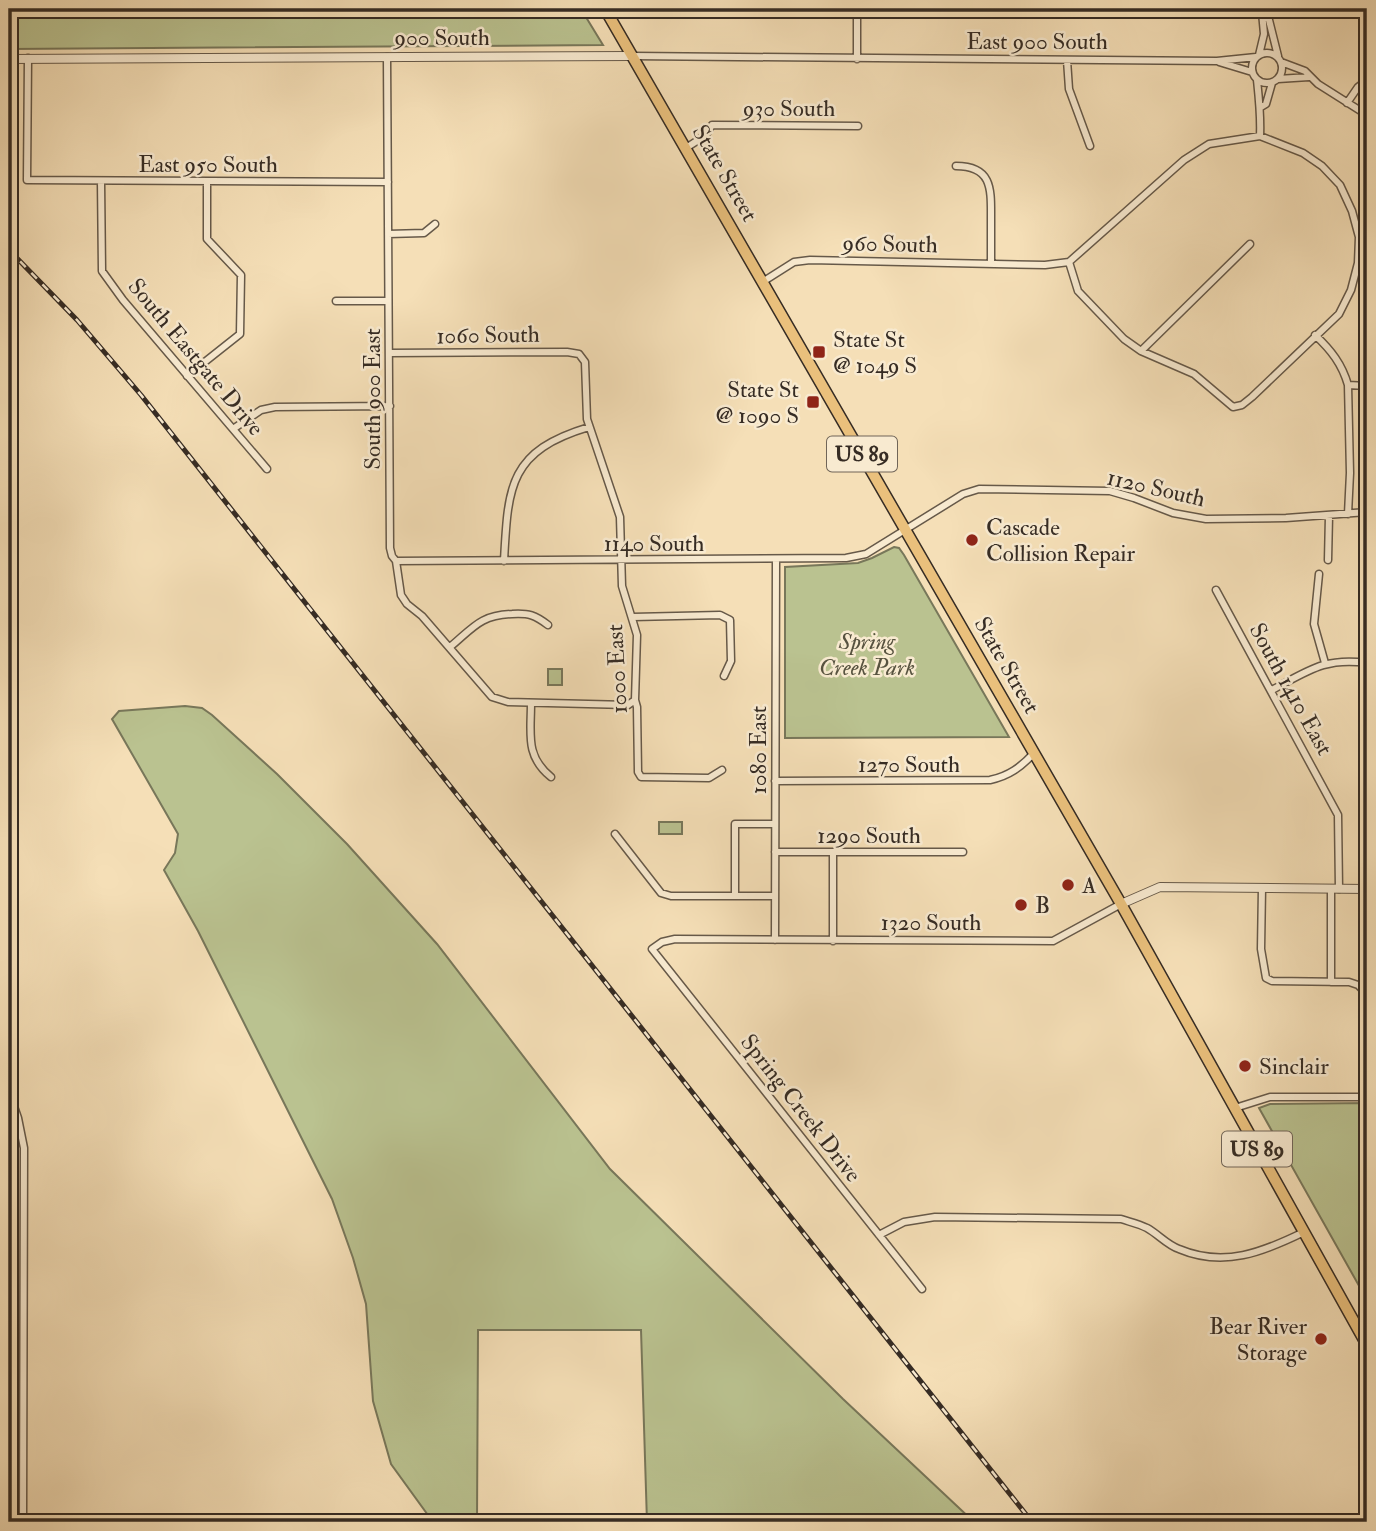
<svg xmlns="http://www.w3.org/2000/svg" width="1376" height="1531" viewBox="0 0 1376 1531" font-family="'IM FELL Double Pica',serif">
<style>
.green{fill:#bac290;stroke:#78775a;stroke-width:2}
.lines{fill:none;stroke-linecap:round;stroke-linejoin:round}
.minor-casing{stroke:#665949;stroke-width:9}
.tertiary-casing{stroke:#665949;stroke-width:10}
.primary-casing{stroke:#362c24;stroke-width:13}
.minor{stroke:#f8ead0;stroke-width:6}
.tertiary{stroke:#f8ead0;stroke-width:8}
.primary{stroke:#eac07c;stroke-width:10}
.rail-casing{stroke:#362c24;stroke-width:5}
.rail{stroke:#f8ead0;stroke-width:2.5;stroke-dasharray:8;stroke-linecap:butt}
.poi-dot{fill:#8f2418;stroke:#f8ead0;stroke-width:2.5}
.labels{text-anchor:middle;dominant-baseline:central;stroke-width:5;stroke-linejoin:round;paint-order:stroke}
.shield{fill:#f8ead0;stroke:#706558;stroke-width:2}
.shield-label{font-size:21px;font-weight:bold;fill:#362c24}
.street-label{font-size:23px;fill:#362c24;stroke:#f8ead0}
.poi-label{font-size:23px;fill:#362c24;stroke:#f8ead0;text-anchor:start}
.park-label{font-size:23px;font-style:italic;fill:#57523f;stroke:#f8ead0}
</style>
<rect width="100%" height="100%" fill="#f5dfb7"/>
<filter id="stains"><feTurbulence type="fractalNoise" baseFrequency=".00286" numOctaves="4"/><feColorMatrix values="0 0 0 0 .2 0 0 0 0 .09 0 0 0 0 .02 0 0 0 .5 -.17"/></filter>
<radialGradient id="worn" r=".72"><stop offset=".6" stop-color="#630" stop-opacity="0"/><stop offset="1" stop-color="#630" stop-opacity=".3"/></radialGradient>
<path class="green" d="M 9,9 L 581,9 L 603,45 L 9,49 Z
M 894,547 L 899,548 L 904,555 L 1009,737 L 785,738 L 785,567 L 858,563 L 872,558 Z
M 548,669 L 562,669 L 562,685 L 548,685 Z
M 185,706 L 202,708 L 212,715 L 277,774 L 347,844 L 437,944 L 610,1169 L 843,1399 L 974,1522 L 647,1522 L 641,1330 L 478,1330 L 477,1522 L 433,1522 L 391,1464 L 373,1401 L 366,1304 L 353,1258 L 332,1199 L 198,931 L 164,870 L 175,853 L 178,834 L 112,719 L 119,711 Z
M 659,822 L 682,822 L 682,834 L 659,834 Z
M 1367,1103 L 1367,1300 L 1259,1108 L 1270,1104 Z"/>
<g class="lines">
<defs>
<path id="minor" d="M 1262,10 L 1269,20 L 1278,56
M1252 68a15 15 0 1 1 30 0a15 15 0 1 1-30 0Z
M 1259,55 L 1264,34 L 1262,12
M 632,56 L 1217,61 L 1256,57
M 387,57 L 390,548 L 392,556 L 396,561 L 401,595 L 407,604 L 422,616 L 492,697 L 508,702 L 628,705 L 635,700
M 28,58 L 27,180 L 388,182
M 857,59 L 857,9
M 1067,60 L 1069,89 L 1090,146
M 1219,62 L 1252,72
M 1281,62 L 1305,71 L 1318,84 L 1367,115
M 1278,79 L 1309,77
M 1257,80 C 1259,99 1261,116 1260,136
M 1347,103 L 1358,87 L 1367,80
M 1261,107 L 1266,104 L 1272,83
M 686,148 L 706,135 L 712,125 L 858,126
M 956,166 C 993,166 991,190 991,219 C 991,234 991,249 991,264
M 101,181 L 102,271 L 123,300 L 267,469
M 388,234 L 424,233 L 435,224
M 764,281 L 794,262 L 810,260 L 1045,265 L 1069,262 L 1184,160 L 1209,144 L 1260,136 L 1303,153 L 1322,166 L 1340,185 L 1352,211 L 1359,237 L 1358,263 L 1351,290 L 1339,314 L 1252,397 L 1242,405 L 1233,407 L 1194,374 L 1141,351 L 1124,339 L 1078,291 L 1069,262
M 336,301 L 388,301
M 1315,335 C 1331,350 1342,364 1348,385 L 1350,473 L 1348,514
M 1141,351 L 1250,244
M 389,353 L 567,352 L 579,354 L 585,362 L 587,419 L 620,517 L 622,586 L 637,635 L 635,700 L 637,707 L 638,772 L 641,777 L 709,778 L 722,770
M 187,376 L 240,334 L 241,275 L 207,239 L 207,182
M 1348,385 L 1367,386
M 233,429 L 261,410 L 275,407 L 390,406
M 1328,560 L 1329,516
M 396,561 L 846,558 L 866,554 L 963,494 L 979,489 L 1110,491 L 1134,498 L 1173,513 L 1206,519 L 1286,518 L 1367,512
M 504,561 C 508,486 509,451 589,427
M 1319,574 L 1314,624 L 1325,663
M 1216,590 L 1338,815 L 1339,889
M 633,617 L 720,615 L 730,620 L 731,661 L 724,676
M 450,647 C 473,628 480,615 512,614 C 529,613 535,615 548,625
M 1272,690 C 1308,671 1325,657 1367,663
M 531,703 C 531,734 525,756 551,777
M 1364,737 L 1367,710
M 775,781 L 990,780 C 1009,776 1021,767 1034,753
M 615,834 L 661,893 L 671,896 L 775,896
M 775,852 L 963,852
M 833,852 L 833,941
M 1262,888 L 1261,949 L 1266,978 L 1272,981 L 1349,982 L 1358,985 L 1363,990 L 1365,1088 L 1363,1097
M 1331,889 L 1331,982
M 735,896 L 735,824 L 775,824
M 775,940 L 776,560
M 9,1092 L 18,1118 L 24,1148 L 23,1522
M 1235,1108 L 1270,1097 L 1364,1097
M 879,1235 L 904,1222 L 935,1217 L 1121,1219 C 1130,1222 1139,1224 1147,1228 C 1158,1234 1167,1245 1179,1249 C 1224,1268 1263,1252 1304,1232
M 922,1289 L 652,949 L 662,942 L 675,939 L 1053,941 L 1121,904"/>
<path id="tertiary" d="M 9,59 L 632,56
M 1121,904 L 1160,887 L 1367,889"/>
<path id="primary" d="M 605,9 L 1121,904 L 1367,1345"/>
</defs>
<use href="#minor" class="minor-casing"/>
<use href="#tertiary" class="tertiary-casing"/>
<use href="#primary" class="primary-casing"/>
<use href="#minor" class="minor"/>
<use href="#tertiary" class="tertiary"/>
<use href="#primary" class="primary"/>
<defs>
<path id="rail" d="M 9,250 L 77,320 L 141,395 L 1032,1522"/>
</defs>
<use href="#rail" class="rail-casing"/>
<use href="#rail" class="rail"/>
</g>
<g class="poi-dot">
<rect x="812" y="345" width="14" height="14" rx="3.5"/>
<rect x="806" y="395" width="14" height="14" rx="3.5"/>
<circle cx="972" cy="540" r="7"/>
<circle cx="1068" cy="885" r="7"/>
<circle cx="1021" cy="905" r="7"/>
<circle cx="1245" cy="1066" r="7"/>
<circle cx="1321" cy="1339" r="7"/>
</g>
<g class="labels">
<g class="shield">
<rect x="827" y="436.5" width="70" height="35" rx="5"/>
<rect x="1222" y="1131.5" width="70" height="35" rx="5"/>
</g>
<g class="shield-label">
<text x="862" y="454">US 89</text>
<text x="1257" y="1149">US 89</text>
</g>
<g class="street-label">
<text x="442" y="37">900 South</text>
<text x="1037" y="41">East 900 South</text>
<text x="789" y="108">930 South</text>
<text x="208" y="164">East 950 South</text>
<text transform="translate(725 173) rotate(60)">State Street</text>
<text transform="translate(890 244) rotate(1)">960 South</text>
<text transform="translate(488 335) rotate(-1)">1060 South</text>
<text transform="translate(196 357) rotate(50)">South Eastgate Drive</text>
<text transform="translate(372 399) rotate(-90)">South 900 East</text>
<text transform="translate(1156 488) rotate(13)">1120 South</text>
<text x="654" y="543">1140 South</text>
<text transform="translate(1007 665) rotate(60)">State Street</text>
<text transform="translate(617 669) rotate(-93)">1000 East</text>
<text transform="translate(1291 689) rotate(61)">South 1410 East</text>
<text transform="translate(758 750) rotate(-90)">1080 East</text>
<text x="909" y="764">1270 South</text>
<text x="869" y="835">1290 South</text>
<text x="931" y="922">1320 South</text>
<text transform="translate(801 1108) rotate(52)">Spring Creek Drive</text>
</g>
<g class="poi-label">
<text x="833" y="339">State St<tspan x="833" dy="26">@ 1049 S</tspan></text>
<text x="799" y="389" text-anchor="end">State St<tspan x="799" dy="26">@ 1090 S</tspan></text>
<text x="986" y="527">Cascade<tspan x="986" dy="26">Collision Repair</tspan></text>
<text x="1082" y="885">A</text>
<text x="1035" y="905">B</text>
<text x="1259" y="1066">Sinclair</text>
<text x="1307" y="1326" text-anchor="end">Bear River<tspan x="1307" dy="26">Storage</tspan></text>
</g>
<g class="park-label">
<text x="867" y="641">Spring<tspan x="867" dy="26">Creek Park</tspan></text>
</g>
</g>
<rect width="1376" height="1531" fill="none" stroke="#f5dfb7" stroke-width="35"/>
<rect x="10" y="10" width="1355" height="1510" fill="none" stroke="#362c24" stroke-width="3.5"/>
<rect x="18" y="18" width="1341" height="1496" fill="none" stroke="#362c24" stroke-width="2"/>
<rect width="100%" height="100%" filter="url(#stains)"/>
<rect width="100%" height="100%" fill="url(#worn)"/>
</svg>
